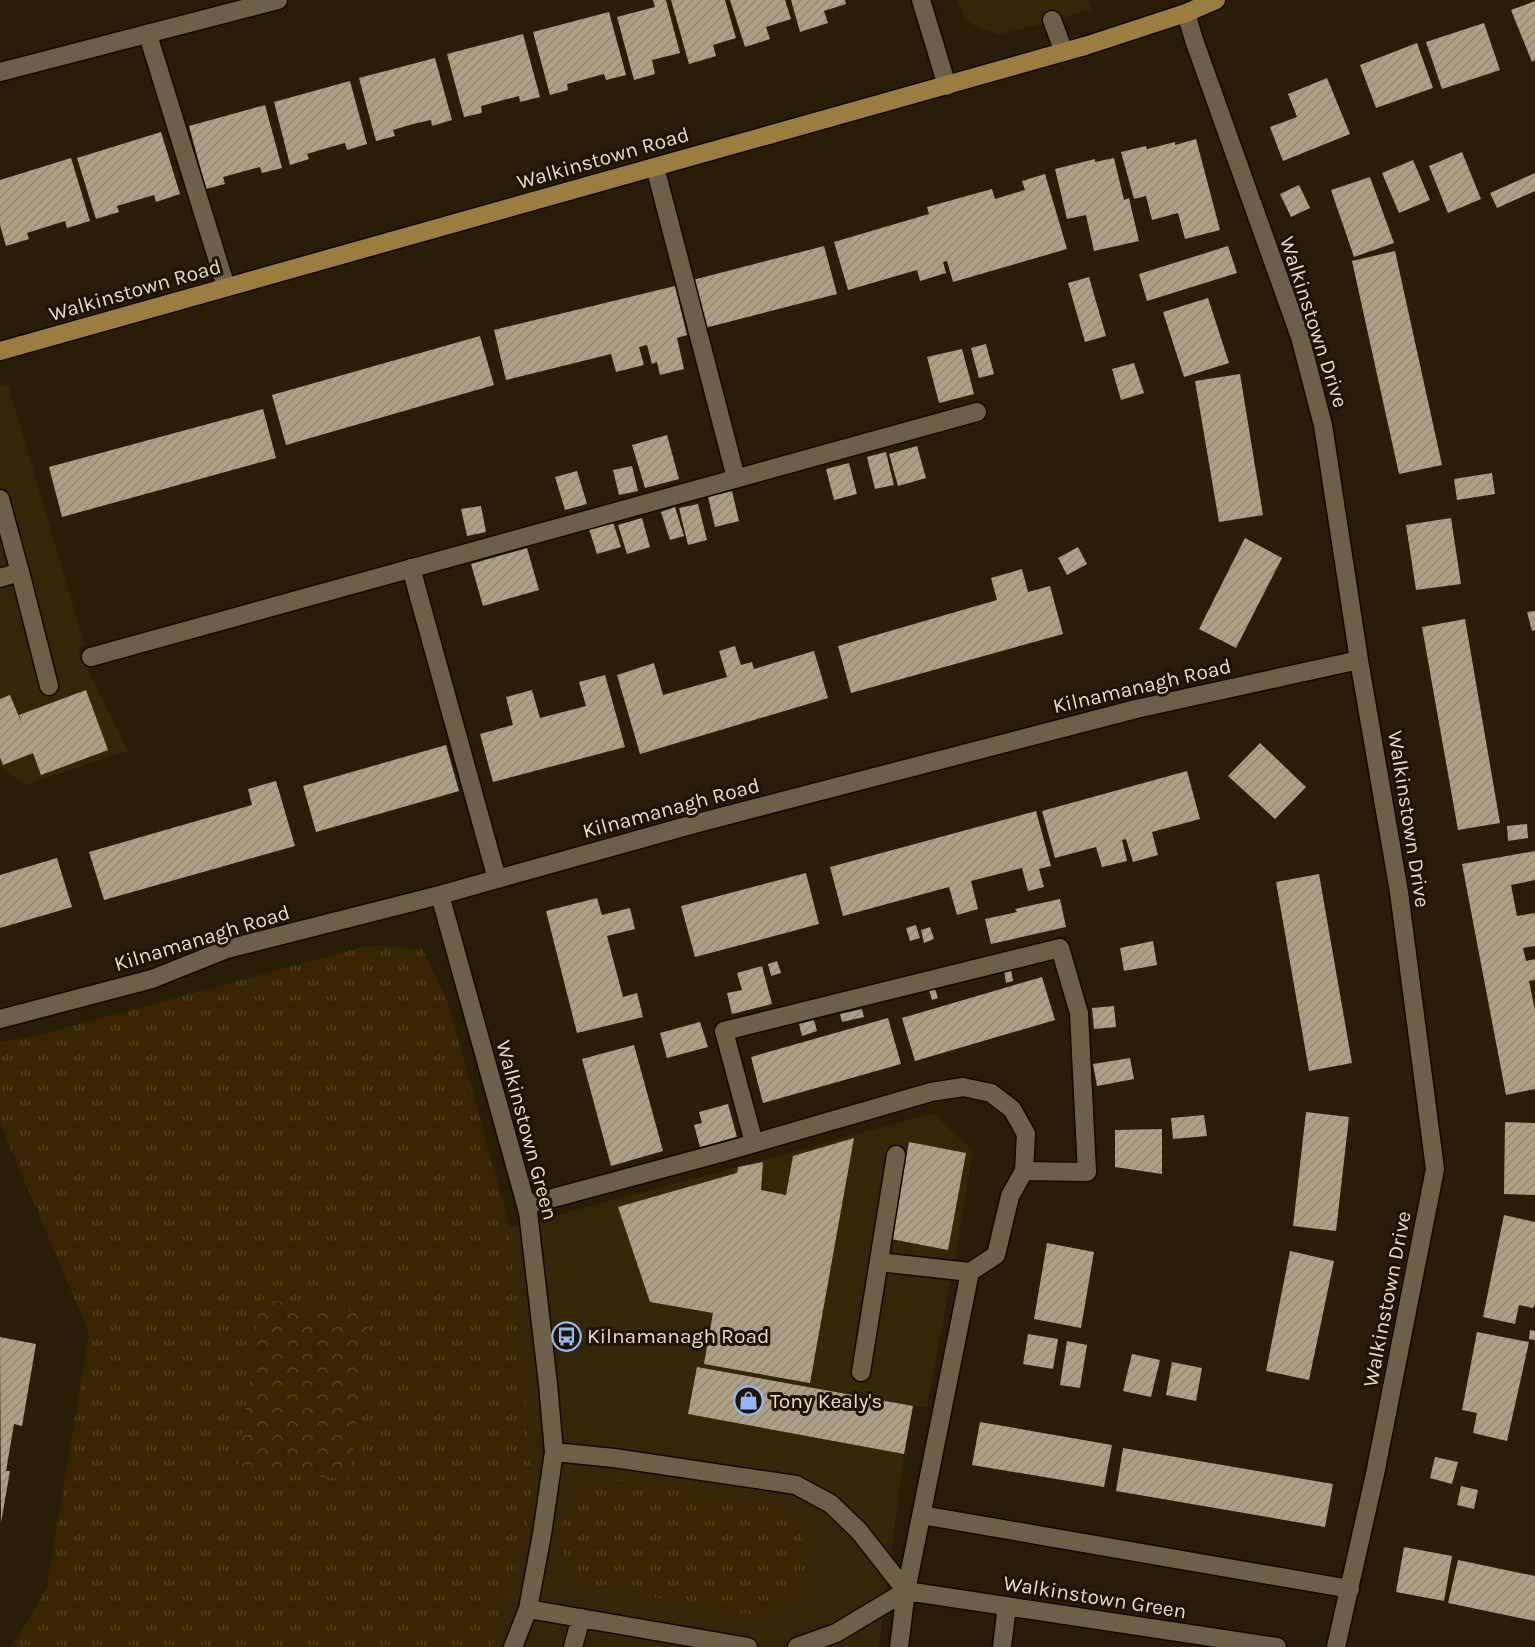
<svg xmlns="http://www.w3.org/2000/svg" width="1535" height="1647" viewBox="0 0 1535 1647" font-family="Karla,sans-serif">
<style>
.built{fill:#352608}
.grass{fill:url(#grass-tufts)}
.forest{fill:url(#forest-crowns)}
.building{fill:url(#building-hatch)}
.lines{fill:none;stroke-linecap:round;stroke-linejoin:round}
.minor-casing{stroke:#110700;stroke-width:21}
.major-casing{stroke:#110700;stroke-width:21}
.minor{stroke:#6d6048;stroke-width:18}
.major{stroke:#9c7d40;stroke-width:18}
.labels{text-anchor:middle;dominant-baseline:central;stroke-width:6;stroke-linejoin:round;paint-order:stroke}
.street-label{font-size:21px;fill:#e3dbce;stroke:#1f1401}
.poi-label{font-size:21px;fill:#e3dbce;stroke:#1f1401;text-anchor:start}
</style>
<defs>
<pattern id="grass-tufts" width="24" height="20" patternUnits="userSpaceOnUse" patternTransform="scale(1.5)"><rect width="24" height="20" fill="#372500"/><path d="M3 7l-1-3M5 7V3M7 7l1-3M15 17l-1-3M17 17v-4M19 17l1-3" fill="none" stroke="#544424"/></pattern>
<pattern id="forest-crowns" width="20" height="18" patternUnits="userSpaceOnUse" patternTransform="scale(1.5)"><rect width="20" height="18" fill="#372500"/><path d="M2 6a3 3 0 1 1 6 0M12 15a3 3 0 1 1 6 0" fill="none" stroke="#544424"/></pattern>
<pattern id="building-hatch" width="6" height="6" patternUnits="userSpaceOnUse" patternTransform="scale(1.5)"><rect width="6" height="6" fill="#aea087"/><path d="M-1 1l2-2M0 6l6-6M5 7l2-2" fill="none" stroke="#948875"/></pattern>
</defs>
<rect width="100%" height="100%" fill="#281d07"/>
<path class="built" d="M 958,0 L 1088,0 L 1091,10 L 1000,35 L 977,28 L 964,16 Z
M 8,384 L 84,643 L 78,650 L 128,751 L 25,785 L 0,767 L 0,386 Z
M 933,1113 L 973,1151 L 956,1252 L 927,1407 L 913,1406 L 904,1454 L 879,1647 L 492,1647 L 496,1638 L 533,1505 L 523,1364 L 510,1227 L 738,1167 Z"/>
<path class="grass" d="M 366,946 L 422,948 L 447,1000 L 510,1227 L 523,1364 L 533,1505 L 496,1638 L 492,1647 L 10,1647 L 17,1639 L 47,1588 L 89,1333 L 0,1123 L 0,1042 L 39,1035 Z
M 604,1477 L 784,1510 L 802,1533 L 808,1563 L 795,1593 L 760,1616 L 585,1584 L 571,1570 L 564,1555 L 562,1523 L 580,1489 Z"/>
<path class="forest" d="M 260,1299 L 371,1314 L 349,1480 L 238,1466 Z"/>
<path class="building" d="M 653,0 L 666,0 L 680,53 L 652,60 L 655,74 L 634,80 L 617,17 L 655,7 Z
M 671,0 L 725,0 L 736,38 L 713,45 L 716,56 L 689,64 Z
M 730,0 L 785,0 L 791,19 L 766,27 L 770,39 L 745,47 Z
M 791,0 L 845,0 L 846,4 L 824,11 L 828,23 L 800,32 Z
M 1535,1 L 1535,60 L 1532,62 L 1511,10 Z
M 609,12 L 626,75 L 606,80 L 604,74 L 567,84 L 568,90 L 550,95 L 533,32 Z
M 1484,23 L 1500,70 L 1442,89 L 1426,42 Z
M 523,34 L 540,97 L 520,102 L 519,96 L 481,106 L 482,113 L 464,117 L 447,54 Z
M 1417,43 L 1433,88 L 1376,108 L 1360,65 Z
M 435,58 L 452,120 L 432,126 L 431,120 L 413,124 L 393,130 L 395,136 L 376,141 L 359,78 Z
M 1327,78 L 1350,134 L 1283,161 L 1270,127 L 1297,117 L 1288,94 Z
M 350,81 L 367,144 L 347,150 L 345,143 L 327,148 L 307,154 L 309,159 L 290,165 L 274,102 Z
M 265,105 L 282,168 L 262,173 L 260,167 L 223,177 L 225,184 L 206,189 L 189,126 Z
M 161,132 L 180,194 L 156,202 L 154,195 L 117,206 L 119,212 L 96,219 L 77,158 Z
M 1196,139 L 1220,230 L 1185,239 L 1178,213 L 1152,220 L 1146,196 L 1134,199 L 1121,152 L 1146,146 L 1147,149 L 1175,142 L 1175,145 Z
M 1462,152 L 1481,199 L 1448,213 L 1429,166 Z
M 71,158 L 90,221 L 67,228 L 65,221 L 27,233 L 29,239 L 6,246 L 0,225 L 0,180 Z
M 1114,158 L 1124,200 L 1129,198 L 1139,241 L 1094,251 L 1086,215 L 1067,219 L 1055,169 L 1095,159 L 1095,162 Z
M 1413,160 L 1430,200 L 1399,213 L 1382,173 Z
M 1535,173 L 1535,191 L 1497,208 L 1490,193 Z
M 1045,174 L 1067,249 L 953,282 L 947,261 L 943,262 L 946,273 L 920,281 L 917,270 L 848,290 L 834,242 L 929,214 L 927,207 L 992,189 L 995,199 L 1025,190 L 1022,181 Z
M 1370,177 L 1394,243 L 1354,257 L 1331,190 Z
M 1299,185 L 1310,208 L 1291,217 L 1280,194 Z
M 824,246 L 837,294 L 701,329 L 689,281 Z
M 1228,246 L 1237,273 L 1147,301 L 1139,274 Z
M 1395,251 L 1442,465 L 1399,474 L 1352,261 Z
M 1089,277 L 1106,336 L 1085,342 L 1068,283 Z
M 675,286 L 687,335 L 677,338 L 684,369 L 660,375 L 657,362 L 652,364 L 647,345 L 639,347 L 644,365 L 616,372 L 611,354 L 506,380 L 494,330 Z
M 1208,298 L 1229,363 L 1184,377 L 1163,312 Z
M 480,336 L 494,385 L 286,445 L 272,395 Z
M 986,344 L 994,374 L 979,378 L 971,348 Z
M 962,349 L 974,394 L 939,403 L 927,357 Z
M 1134,363 L 1144,393 L 1121,400 L 1112,369 Z
M 1240,374 L 1263,515 L 1219,522 L 1195,381 Z
M 263,409 L 276,458 L 62,517 L 49,467 Z
M 667,435 L 679,479 L 645,488 L 632,445 Z
M 917,446 L 926,478 L 898,486 L 889,454 Z
M 886,452 L 894,485 L 875,489 L 867,457 Z
M 849,463 L 857,494 L 834,500 L 826,469 Z
M 632,466 L 638,491 L 619,495 L 613,470 Z
M 577,471 L 587,504 L 565,510 L 555,477 Z
M 1492,473 L 1495,494 L 1457,500 L 1454,479 Z
M 732,491 L 739,521 L 715,527 L 708,497 Z
M 698,504 L 707,540 L 688,545 L 679,508 Z
M 481,506 L 486,532 L 467,536 L 461,509 Z
M 675,507 L 684,536 L 670,540 L 661,512 Z
M 642,518 L 650,547 L 627,554 L 618,525 Z
M 1451,518 L 1461,584 L 1416,590 L 1406,525 Z
M 613,522 L 621,547 L 597,554 L 589,529 Z
M 1245,538 L 1282,558 L 1236,648 L 1199,629 Z
M 1078,547 L 1087,564 L 1067,575 L 1058,558 Z
M 527,548 L 539,590 L 483,606 L 471,564 Z
M 1022,569 L 1028,592 L 1050,586 L 1063,634 L 851,693 L 838,646 L 997,600 L 991,578 Z
M 1535,611 L 1535,630 L 1532,631 L 1527,612 Z
M 1465,619 L 1500,823 L 1458,830 L 1422,627 Z
M 735,646 L 741,665 L 752,662 L 754,669 L 814,651 L 828,698 L 640,754 L 617,675 L 654,663 L 663,695 L 727,677 L 719,651 Z
M 605,675 L 625,747 L 493,782 L 480,734 L 513,725 L 506,697 L 532,690 L 540,718 L 586,706 L 579,682 Z
M 86,690 L 108,750 L 41,775 L 33,753 L 3,765 L 0,757 L 0,699 L 10,695 L 22,724 L 19,715 Z
M 1260,743 L 1306,787 L 1275,819 L 1228,776 Z
M 446,745 L 459,791 L 316,832 L 303,786 Z
M 1187,771 L 1200,819 L 1152,832 L 1158,855 L 1133,862 L 1126,839 L 1122,840 L 1127,861 L 1102,867 L 1096,847 L 1055,858 L 1042,811 Z
M 276,781 L 295,846 L 104,900 L 89,852 L 252,805 L 248,789 Z
M 1036,811 L 1051,866 L 1039,869 L 1044,887 L 1028,891 L 1022,868 L 971,881 L 978,909 L 957,915 L 949,887 L 843,916 L 830,867 Z
M 1527,824 L 1528,838 L 1508,841 L 1507,826 Z
M 1535,851 L 1535,880 L 1511,885 L 1517,916 L 1535,913 L 1535,946 L 1523,948 L 1526,961 L 1535,959 L 1535,980 L 1529,981 L 1535,1010 L 1535,1089 L 1506,1095 L 1462,864 Z
M 57,858 L 72,907 L 0,928 L 0,875 Z
M 806,873 L 819,924 L 695,957 L 681,906 Z
M 1319,874 L 1352,1063 L 1309,1071 L 1276,882 Z
M 597,898 L 602,915 L 630,908 L 635,929 L 607,936 L 623,997 L 637,993 L 643,1017 L 577,1033 L 546,911 Z
M 1060,899 L 1066,927 L 991,944 L 985,919 L 1017,912 L 1015,909 Z
M 916,925 L 920,938 L 910,941 L 906,928 Z
M 930,927 L 934,939 L 924,943 L 921,930 Z
M 1153,941 L 1157,965 L 1124,971 L 1120,948 Z
M 777,961 L 781,973 L 771,976 L 768,964 Z
M 762,966 L 772,1004 L 732,1014 L 727,993 L 742,990 L 737,973 Z
M 1011,969 L 1013,981 L 1006,983 L 1004,970 Z
M 1042,977 L 1055,1020 L 915,1061 L 902,1018 Z
M 935,989 L 938,998 L 932,1000 L 929,990 Z
M 1114,1006 L 1116,1027 L 1094,1029 L 1092,1008 Z
M 862,1009 L 864,1017 L 842,1022 L 840,1014 Z
M 888,1018 L 901,1064 L 763,1103 L 751,1057 Z
M 814,1020 L 817,1031 L 802,1036 L 799,1024 Z
M 700,1022 L 708,1047 L 667,1058 L 660,1033 Z
M 634,1045 L 663,1151 L 611,1166 L 582,1059 Z
M 1130,1058 L 1134,1079 L 1097,1086 L 1093,1064 Z
M 728,1104 L 737,1137 L 700,1147 L 694,1125 L 702,1123 L 699,1112 Z
M 1306,1112 L 1349,1117 L 1336,1231 L 1293,1226 Z
M 1204,1115 L 1207,1136 L 1173,1139 L 1171,1118 Z
M 1505,1122 L 1535,1123 L 1535,1195 L 1504,1194 Z
M 1162,1129 L 1162,1174 L 1115,1167 L 1115,1130 Z
M 854,1138 L 810,1383 L 704,1364 L 713,1313 L 650,1302 L 618,1207 L 737,1173 L 738,1167 L 763,1162 L 761,1190 L 786,1195 L 793,1156 Z
M 909,1142 L 966,1153 L 948,1250 L 891,1239 Z
M 1504,1215 L 1535,1222 L 1535,1304 L 1533,1308 L 1519,1305 L 1515,1324 L 1483,1317 Z
M 1047,1243 L 1094,1252 L 1081,1328 L 1034,1319 Z
M 1290,1251 L 1334,1261 L 1309,1380 L 1266,1371 Z
M 1530,1330 L 1535,1331 L 1535,1340 L 1529,1339 Z
M 1477,1332 L 1529,1342 L 1507,1441 L 1473,1433 L 1477,1413 L 1462,1410 Z
M 1028,1334 L 1058,1339 L 1053,1369 L 1023,1364 Z
M 0,1337 L 36,1344 L 22,1426 L 14,1424 L 6,1471 L 10,1471 L 1,1523 Z
M 1067,1341 L 1087,1345 L 1080,1388 L 1060,1385 Z
M 1132,1354 L 1160,1360 L 1151,1397 L 1123,1391 Z
M 1172,1362 L 1202,1368 L 1196,1401 L 1166,1395 Z
M 697,1367 L 913,1406 L 904,1454 L 688,1414 Z
M 980,1422 L 1112,1445 L 1104,1487 L 972,1465 Z
M 1123,1448 L 1333,1484 L 1325,1527 L 1116,1491 Z
M 1435,1457 L 1458,1462 L 1452,1484 L 1430,1478 Z
M 1461,1486 L 1478,1490 L 1474,1509 L 1457,1505 Z
M 1404,1547 L 1452,1556 L 1444,1601 L 1396,1592 Z
M 1458,1560 L 1535,1576 L 1535,1621 L 1448,1603 Z"/>
<g class="lines">
<defs>
<path id="minor" d="M 921,0 L 947,86
M 1186,13 L 1194,40 L 1300,337 L 1323,425 L 1359,660 L 1399,892 L 1435,1169 L 1375,1474 L 1336,1647
M 1052,20 L 1064,52
M 148,35 L 226,287
M 0,72 L 278,0
M 655,167 L 736,478
M 0,499 L 20,572 L 0,578
M 411,568 L 497,879
M 20,572 L 49,686
M 91,657 L 977,412
M 440,895 L 528,1212 L 548,1384 L 554,1452 L 542,1534 L 528,1609 L 513,1647
M 0,1019 L 152,979 L 227,949 L 440,895 L 694,824 L 1136,709 L 1359,660
M 754,1143 L 724,1031 L 1060,948 L 1079,1013 L 1087,1172 L 1024,1171
M 527,1205 L 720,1153 L 931,1092 L 963,1087 L 991,1093 L 1012,1109 L 1026,1134 L 1024,1171 L 1010,1196 L 996,1255 L 970,1272 L 906,1591 L 899,1647
M 879,1262 L 970,1272
M 861,1372 L 896,1155
M 554,1452 L 614,1458 L 796,1485 L 831,1504 L 859,1531 L 906,1591 L 836,1633 L 797,1647
M 922,1515 L 1350,1589
M 906,1591 L 1277,1647
M 528,1609 L 748,1647
M 573,1647 L 581,1618
M 1002,1647 L 1007,1606"/>
<path id="major" d="M 0,351 L 1085,46 L 1186,13 L 1216,0"/>
</defs>
<use href="#minor" class="minor-casing"/>
<use href="#major" class="major-casing"/>
<use href="#minor" class="minor"/>
<use href="#major" class="major"/>
</g>
<defs>
<symbol id="bus-ring" viewBox="-11 -11 22 22"><circle r="9.5" fill="#1f1401" stroke="#91b8fd" stroke-width="1.5"/><path d="M-5-6H5V4H4V6H2V4H-2V6H-4V4H-5ZM-3.5-4V0h7V-4ZM-3.5 1.2v1.5H-2V1.2ZM2 1.2v1.5H3.5V1.2Z" fill="#91b8fd"/></symbol>
<symbol id="shop-ring" viewBox="-11 -11 22 22"><circle r="9.5" fill="#1f1401" stroke="#91b8fd" stroke-width="1.5"/><path d="M-5-2.5h2.3a2.7 3.5 0 0 1 5.4 0H5L5.5 6h-11ZM-1.5-2.5h3a1.5 2.3 0 0 0-3 0Z" fill="#91b8fd"/></symbol>
</defs>
<g fill-rule="evenodd">
<use href="#bus-ring" x="550" y="1320" width="33" height="33"/>
<use href="#shop-ring" x="732" y="1384" width="33" height="33"/>
</g>
<g class="labels">
<g class="street-label">
<text transform="translate(603 158) rotate(-16)">Walkinstown Road</text>
<text transform="translate(135 290) rotate(-16)">Walkinstown Road</text>
<text transform="translate(1314 322) rotate(72)">Walkinstown Drive</text>
<text transform="translate(1142 686) rotate(-13)">Kilnamanagh Road</text>
<text transform="translate(671 808) rotate(-15)">Kilnamanagh Road</text>
<text transform="translate(1409 819) rotate(81)">Walkinstown Drive</text>
<text transform="translate(202 938) rotate(-17)">Kilnamanagh Road</text>
<text transform="translate(527 1130) rotate(75)">Walkinstown Green</text>
<text transform="translate(1387 1299) rotate(-79)">Walkinstown Drive</text>
<text transform="translate(1095 1597) rotate(9)">Walkinstown Green</text>
</g>
<g class="poi-label">
<text x="587" y="1336">Kilnamanagh Road</text>
<text x="770" y="1401">Tony Kealy's</text>
</g>
</g>
</svg>
